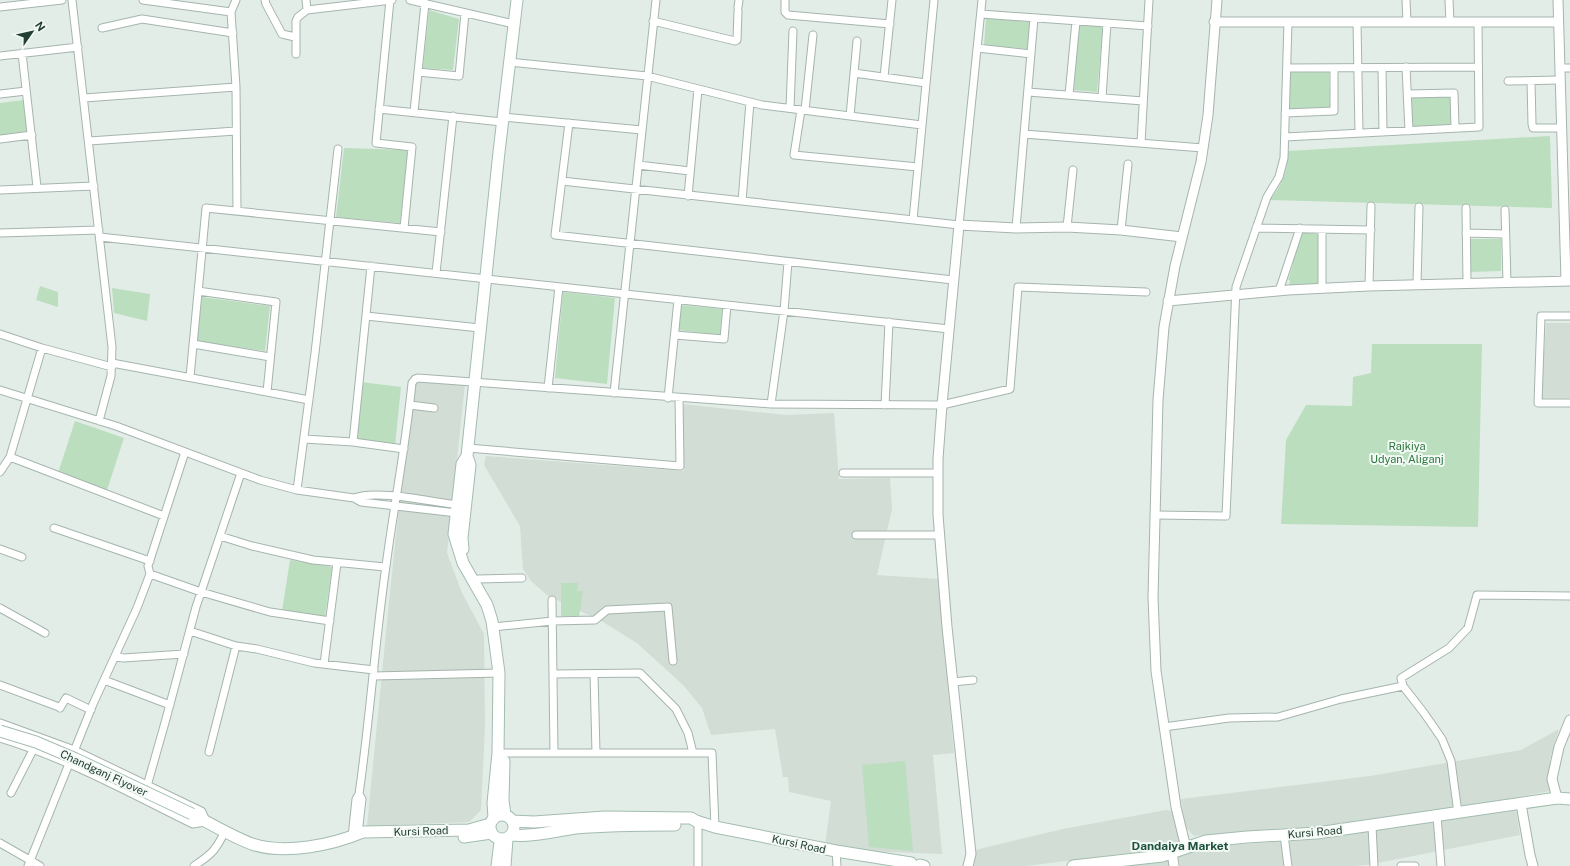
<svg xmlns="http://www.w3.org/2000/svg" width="1570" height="866" viewBox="0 0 1570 866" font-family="'Public Sans',sans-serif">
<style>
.built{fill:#d1ddd5}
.green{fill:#bbdebf}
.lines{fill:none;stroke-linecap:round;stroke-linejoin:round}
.minor-casing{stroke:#a5b5ad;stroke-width:9}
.tertiary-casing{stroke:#a5b5ad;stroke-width:11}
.secondary-casing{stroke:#a3bcb0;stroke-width:13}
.minor{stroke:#fff;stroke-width:7}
.tertiary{stroke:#fff;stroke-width:9}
.secondary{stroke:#fff;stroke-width:11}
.secondary-bridge-casing{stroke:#a3bcb0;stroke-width:13;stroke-linecap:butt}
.secondary-bridge{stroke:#fff;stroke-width:11}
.labels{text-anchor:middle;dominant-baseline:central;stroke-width:4;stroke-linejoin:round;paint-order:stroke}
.park-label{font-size:11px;fill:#2b773d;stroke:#f3f9f5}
.street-label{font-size:11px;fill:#223f33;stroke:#f3f9f5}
.neighbourhood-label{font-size:12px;font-weight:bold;fill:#1d513d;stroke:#f3f9f5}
</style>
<rect width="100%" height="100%" fill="#e3ede7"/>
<path class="built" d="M 1546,323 L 1570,323 L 1570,398 L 1541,398 Z
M 412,381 L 465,384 L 447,553 L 462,593 L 484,634 L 485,726 L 481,810 L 469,822 L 367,826 L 388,612 Z
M 682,404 L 786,415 L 834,413 L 839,479 L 890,478 L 892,509 L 877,575 L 938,579 L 954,753 L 933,755 L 942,854 L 858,851 L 825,845 L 831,801 L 789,792 L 788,777 L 783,777 L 775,729 L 711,735 L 702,708 L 683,685 L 637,643 L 603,622 L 547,595 L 531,581 L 523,569 L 520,526 L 484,465 L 486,456 L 684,471 Z
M 1559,729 L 1550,759 L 1550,791 L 1468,807 L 1313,827 L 1258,830 L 1194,836 L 1185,826 L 1181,799 L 1370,776 L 1521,750 Z
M 1516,809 L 1520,835 L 1367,865 L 1354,866 L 1180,866 L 1178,855 L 1230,845 L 1317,839 Z
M 1166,810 L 1172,811 L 1181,843 L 1169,848 L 1026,866 L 974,866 L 976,850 L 991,846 L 1063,829 Z
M 1170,857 L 1171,866 L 1109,866 Z"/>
<path class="green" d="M 429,10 L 459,19 L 453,70 L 423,68 Z
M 986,18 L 1030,22 L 1028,49 L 984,45 Z
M 1079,25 L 1103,26 L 1097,92 L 1074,90 Z
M 1289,72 L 1329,72 L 1330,108 L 1289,109 Z
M 1450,97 L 1451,126 L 1412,127 L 1411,98 Z
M 23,100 L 27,134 L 0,137 L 0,103 Z
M 1550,136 L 1552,208 L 1270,200 C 1282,185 1288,170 1288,151 Z
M 344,148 L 408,150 L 400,223 L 336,217 Z
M 1300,228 L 1322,236 L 1322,288 L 1288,290 L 1290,280 L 1288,280 L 1292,268 Z
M 1469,239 L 1501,239 L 1501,271 L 1470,272 Z
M 40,286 L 58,292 L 58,307 L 36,300 Z
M 112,288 L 150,294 L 147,321 L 114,313 Z
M 563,292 L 615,298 L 607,384 L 555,378 Z
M 202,297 L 270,306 L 265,351 L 197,341 Z
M 681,305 L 722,309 L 720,335 L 678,330 Z
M 1372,344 L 1482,344 L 1478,527 L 1281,524 L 1286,440 L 1306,405 L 1352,406 L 1353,377 L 1371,373 Z
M 361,382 L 401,387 L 395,446 L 355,442 Z
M 75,421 L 124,438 L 107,490 L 58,473 Z
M 290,560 L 332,567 L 325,617 L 282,611 Z
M 561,583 L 578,583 L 577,591 L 583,591 L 579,617 L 561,616 Z
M 905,761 L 913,851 L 869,847 L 862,765 Z"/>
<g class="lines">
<defs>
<path id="minor" d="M 72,0 L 112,347 L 111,376 L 99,421
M 143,0 L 231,12
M 236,0 L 231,12 L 236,87 L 237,211
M 265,0 L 266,4 L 282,34 L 295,37
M 306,0 L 307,10
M 390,0 L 376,143 L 412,147 L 404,228
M 410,0 L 514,24
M 785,0 L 785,12 L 788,15 L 890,24
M 1406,0 L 1407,22
M 1449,0 L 1450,22
M 0,7 L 62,0
M 738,7 L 739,0
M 981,14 L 1148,26
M 653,21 L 735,41 L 737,40 L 738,11
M 1357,22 L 1359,133
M 102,28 L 142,19 L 233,33
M 977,48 L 1031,54
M 22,53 L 37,187
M 296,54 L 296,21 L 298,17 L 307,10 L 392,0
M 0,56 L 78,47
M 509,62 L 647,76 L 762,105 L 922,125
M 1406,67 L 1409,131
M 1287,68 L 1478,67
M 1382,68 L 1383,132
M 1560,68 L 1570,68
M 418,72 L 459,76 L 465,13
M 854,73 L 926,83
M 884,77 L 892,0
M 1508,81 L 1560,80
M 1531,81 L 1532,124 L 1533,128 L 1561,128
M 1028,92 L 1143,101
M 0,94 L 26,91
M 1408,94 L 1454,93 L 1455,128
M 1069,95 L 1076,21
M 84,98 L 236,87
M 1102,98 L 1107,23
M 790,108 L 793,31
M 379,109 L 502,122
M 801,110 L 794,155 L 918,167
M 805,110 L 813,35
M 414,112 L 425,3
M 1285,113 L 1334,111 L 1334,68
M 850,116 L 857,41
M 503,117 L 642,130
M 569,123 L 555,235 L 953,280
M 1024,134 L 1203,148
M 1285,137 L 1479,127 L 1478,22
M 0,139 L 32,135
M 89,141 L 236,131
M 1141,143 L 1149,0
M 638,165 L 690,171
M 562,181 L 959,225 L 982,0
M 0,190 L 94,186
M 688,196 L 698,89
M 742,201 L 750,102
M 1466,208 L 1467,283
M 1505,210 L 1507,282
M 913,220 L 934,0
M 1067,227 L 1073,170
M 1016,228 L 1034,18
M 1256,228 L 1371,230
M 1121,230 L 1128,164
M 0,233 L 99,230
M 1466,233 L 1505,234
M 100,237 L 949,329
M 436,273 L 453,116
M 1417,284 L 1419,207
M 1369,286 L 1371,206
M 1322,288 L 1322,229
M 198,291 L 276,302 L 267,392
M 1279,291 L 1300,228
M 366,316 L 480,328
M 1570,316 L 1541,316 L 1538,403 L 1570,403
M 0,334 L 42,348 L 112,367
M 675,335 L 724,339 L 727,305
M 193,344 L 270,357
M 112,363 L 309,400
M 190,377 L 206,208 L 441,232
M 548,388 L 559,287
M 0,390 L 116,426 L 260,480 L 297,490 L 354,498 L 361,502 L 457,513 L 461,512
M 614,393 L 656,0
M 668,398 L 678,300
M 771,404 L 784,311 L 788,262
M 410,405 L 434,408
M 885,405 L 889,322
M 304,439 L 353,442 L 404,449
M 353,442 L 371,266
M 468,448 L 680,466 L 679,398
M 10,457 L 164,516
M 0,472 L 10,457 L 42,348
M 843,473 L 938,473
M 297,490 L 315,353 L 338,149
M 354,498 C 377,489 431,502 458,505 L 460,507
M 1156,515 L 1226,516 L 1236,287 L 1267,197 L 1279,177 L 1284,158 L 1288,22
M 54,528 L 150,561
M 856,535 L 939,535
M 220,536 L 252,546 L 313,560 L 385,567
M 0,549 L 22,557
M 150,574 L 201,592 L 270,612 L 330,621
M 478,579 L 522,578
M 552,600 L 554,753
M 0,608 L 45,633
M 493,627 L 553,621 L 595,620 L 607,610 L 668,607 L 673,661
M 190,631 L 236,646 L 257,649 L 314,663 L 374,670
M 115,656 L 123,658 L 184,654
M 324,664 L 337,563
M 554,674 L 640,673 L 676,709 L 688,733 L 693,753
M 594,674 L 596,753
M 374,676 L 499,673
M 104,680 L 170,705
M 953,682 L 973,680
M 0,685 L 59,707 L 60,708 L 66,698 L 91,710
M 1164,727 L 1229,718 L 1278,717 L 1341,699 L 1403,686
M 209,752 L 236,646
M 504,753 L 712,753 L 715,827
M 147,786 L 166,719 L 196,607 L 241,473
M 11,793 L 34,748
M 1458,813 L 1451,761 L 1442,739 L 1424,713 L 1403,686 L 1401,678 L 1449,648 L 1468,628 L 1477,595 L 1570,596
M 1437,816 L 1441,866
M 1372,826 L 1374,866
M 358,834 L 362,799 L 359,794
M 1284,835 L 1288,866
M 352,837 L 356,799 L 359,794 C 370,718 375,642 386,566 C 394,505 406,444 412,383 L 415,379 L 418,378 L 771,404 L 942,405 L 1010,389 L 1018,287 L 1146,292
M 0,843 L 40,866
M 836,851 L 837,866
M 28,866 L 93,704 L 137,608 L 150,574 L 148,566 L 185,452
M 194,866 C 212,854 216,850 225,831
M 698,866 L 698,822
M 1401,866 L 1415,866"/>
<path id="tertiary" d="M 1558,0 L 1566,281
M 1214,22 L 1558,22
M 1168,301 L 1288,290 L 1369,286 L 1570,281
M 0,724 L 74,751 L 201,812 L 205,821 L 193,823 C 130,792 67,757 0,737
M 1557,798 L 1552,779 L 1559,747 L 1570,720
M 1521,804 L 1530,855 L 1533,866
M 1186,848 L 1176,807 L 1156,671 L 1153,597 L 1158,400 L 1164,327 L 1175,266 L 1201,162 L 1208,115 L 1217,0
M 1172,852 L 1174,866
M 968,866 L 971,854 L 947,627 L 938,515 L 938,459 L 942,405 L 959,225 L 1016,228 L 1067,227 L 1121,230 L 1182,237"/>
<path id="secondary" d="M 463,549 L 462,538 L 470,465 L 468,459
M 504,761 L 503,800 L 505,815
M 192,814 C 211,824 233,837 252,844 C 285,855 332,845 363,832 L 469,830 L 490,824
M490 827a12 12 0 1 1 24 0a12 12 0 1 1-24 0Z
M 494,818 L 493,803 L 498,753 L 499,673 L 492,621 L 487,605 L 463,563 L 454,534 L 462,464 L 467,456 L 499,152 L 517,0
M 512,821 L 534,822 L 605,817 L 691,818 L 696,821 L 715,827 L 836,851 L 911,863
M 511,835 C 534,837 554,831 576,828 C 609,825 641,825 675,825
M 464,837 L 491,833
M 920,865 L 924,866
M 497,866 L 500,842
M 505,866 L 507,839
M 1073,866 L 1162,856 L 1206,841 L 1247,837 L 1317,833 L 1557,798 L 1570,799"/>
</defs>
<use href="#minor" class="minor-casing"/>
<use href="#tertiary" class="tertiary-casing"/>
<use href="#secondary" class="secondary-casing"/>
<use href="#minor" class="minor"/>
<use href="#tertiary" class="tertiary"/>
<use href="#secondary" class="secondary"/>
<defs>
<path id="secondary-bridge" d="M 0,731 L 36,742 L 76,759 L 192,814"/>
</defs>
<use href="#secondary-bridge" class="secondary-bridge-casing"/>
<use href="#secondary-bridge" class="secondary-bridge"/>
</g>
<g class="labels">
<g class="park-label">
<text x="1407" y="446">Rajkiya<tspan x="1407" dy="13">Udyan, Aliganj</tspan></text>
</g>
<g class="street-label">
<text transform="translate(104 773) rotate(25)">Chandganj Flyover</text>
<text transform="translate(421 831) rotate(-2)">Kursi Road</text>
<text transform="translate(1315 832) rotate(-5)">Kursi Road</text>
<text transform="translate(799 844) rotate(12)">Kursi Road</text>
</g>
<g class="neighbourhood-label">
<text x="1180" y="846">Dandaiya Market</text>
</g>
</g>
<g transform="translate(32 32) rotate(56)" stroke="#f3f9f5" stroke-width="3" paint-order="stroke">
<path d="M0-3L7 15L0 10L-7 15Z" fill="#223f33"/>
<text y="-6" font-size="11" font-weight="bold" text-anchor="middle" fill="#223f33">N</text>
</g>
</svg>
